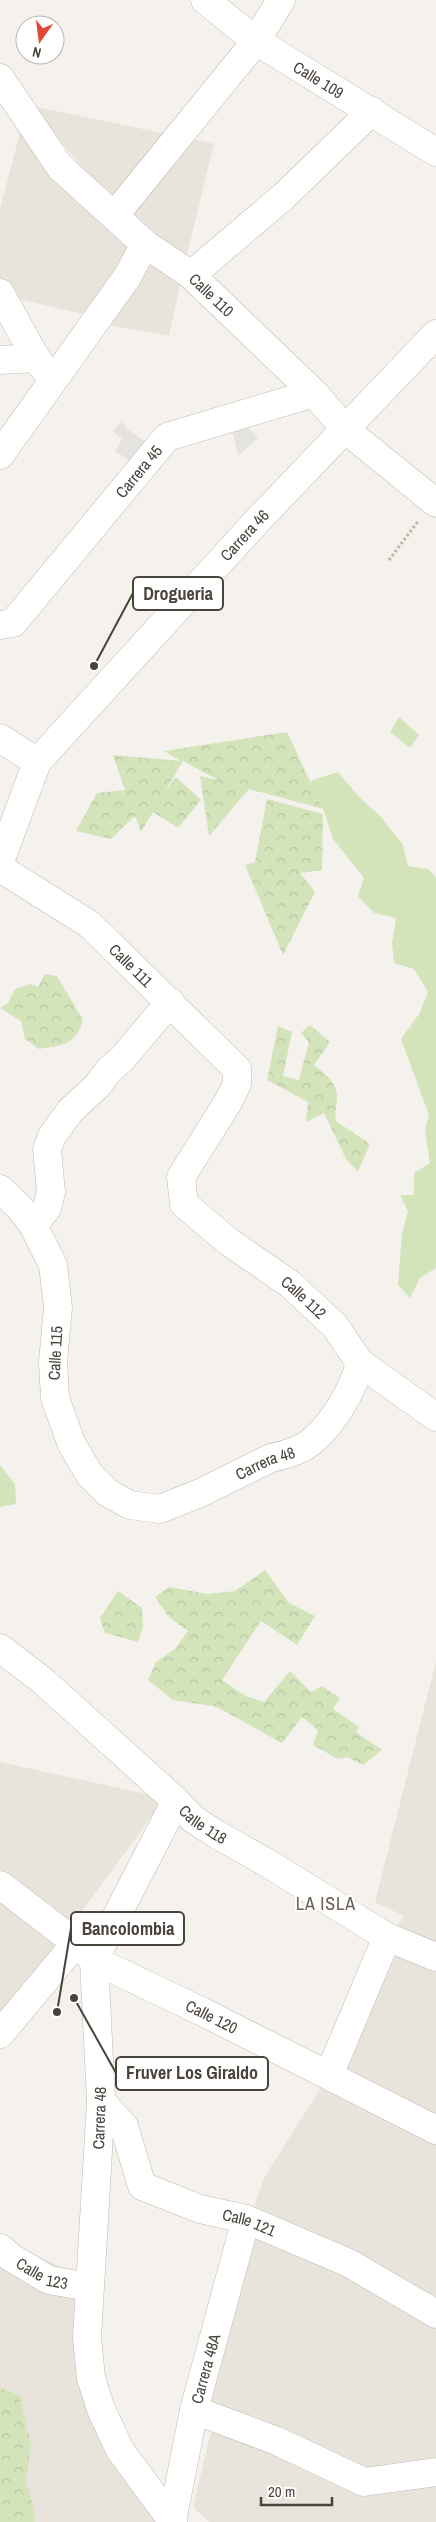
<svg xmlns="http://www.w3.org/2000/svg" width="436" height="2522" viewBox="0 0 436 2522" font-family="'Archivo Narrow',sans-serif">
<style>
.residential{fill:#e8e4dc}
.forest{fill:url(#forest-crowns)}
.park{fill:#d3e4bb}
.parking{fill:#e4e3e0}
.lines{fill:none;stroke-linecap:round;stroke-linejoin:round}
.minor-casing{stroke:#bfb9b0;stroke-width:29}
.tertiary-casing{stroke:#bfb9b0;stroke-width:29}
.path{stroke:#c0b4a3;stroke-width:3;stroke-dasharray:2.5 2.5;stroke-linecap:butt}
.minor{stroke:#fff;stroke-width:28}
.tertiary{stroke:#fff;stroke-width:28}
.labels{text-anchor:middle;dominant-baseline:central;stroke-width:4;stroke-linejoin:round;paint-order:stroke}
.street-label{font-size:16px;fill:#49433b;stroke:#fff}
.neighbourhood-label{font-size:18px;letter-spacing:1px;fill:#6a6053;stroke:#fff}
.leader{fill:none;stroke:#49433b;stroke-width:2}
.callout-dot{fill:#49433b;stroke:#fff;stroke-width:2}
.callout{fill:#fff;stroke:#49433b;stroke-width:2}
.callout-label{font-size:18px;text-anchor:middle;font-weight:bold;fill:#49433b}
</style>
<defs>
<pattern id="forest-crowns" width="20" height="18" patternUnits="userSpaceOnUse" patternTransform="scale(1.25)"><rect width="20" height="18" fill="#d3e4bb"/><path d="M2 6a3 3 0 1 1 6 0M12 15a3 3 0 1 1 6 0" fill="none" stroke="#b7c5a2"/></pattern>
</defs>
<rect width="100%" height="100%" fill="#f5f2ed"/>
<path class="residential" d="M 32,106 L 172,135 L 116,209 Z
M 22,125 L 135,248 L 87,315 L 0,295 L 0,209 Z
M 189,138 L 214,144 L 185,263 L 131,214 Z
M 149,258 L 181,281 L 169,336 L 102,324 Z
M 436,1661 L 436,2457 L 364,2482 L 194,2410 L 252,2213 L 265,2176 L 329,2075 L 393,1934 L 404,1916 L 375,1902 Z
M 0,1762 L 165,1798 L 0,2023 Z
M 0,2234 L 15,2246 L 88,2279 L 77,2363 L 165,2522 L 0,2522 Z
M 214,2419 L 369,2489 L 436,2480 L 436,2522 L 209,2522 L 193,2507 Z"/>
<path class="forest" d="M 287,732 L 323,809 L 249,789 L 209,836 L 200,776 L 218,780 L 183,761 L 164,793 L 176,777 L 201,800 L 178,828 L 153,812 L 141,832 L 135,816 L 111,839 L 76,831 L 97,793 L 125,790 L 113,755 L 181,761 L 164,751 Z
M 267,799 L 323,814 L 322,870 L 300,873 L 315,892 L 283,955 L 245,865 L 255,862 Z
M 45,974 L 57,976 L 83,1020 C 76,1046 61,1045 39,1049 L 25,1039 L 21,1021 L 0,1008 L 8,1003 L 15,989 L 30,984 L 38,987 Z
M 310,1025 L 330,1042 L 314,1065 C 324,1073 337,1082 337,1097 C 337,1106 334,1112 336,1121 L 370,1144 L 358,1172 L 346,1159 L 324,1113 L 306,1122 L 308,1102 L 267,1080 L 278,1026 L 292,1032 L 283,1076 L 299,1080 L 309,1042 L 301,1033 Z
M 265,1570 L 289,1603 L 315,1616 L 297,1645 L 261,1621 L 222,1680 L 244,1695 L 264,1702 L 290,1671 L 311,1692 L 322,1686 L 340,1698 L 333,1709 L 359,1727 L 356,1732 L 382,1750 L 363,1765 L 347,1757 L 338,1759 L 313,1745 L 318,1730 L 302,1717 L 282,1743 L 217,1707 L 173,1700 L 148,1680 L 156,1662 L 175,1649 L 188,1631 L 169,1617 L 155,1597 L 169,1587 L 208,1594 L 235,1591 Z
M 118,1591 L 142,1608 L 143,1627 L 138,1642 L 105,1633 L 100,1618 Z
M 0,2388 L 20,2396 L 31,2446 L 26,2480 L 35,2514 L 34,2522 L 0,2522 Z"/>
<path class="park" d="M 399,717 L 419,735 L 410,748 L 390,732 Z
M 338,772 L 359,797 L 380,816 L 402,843 L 408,866 L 428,869 L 436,877 L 436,1268 L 420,1278 L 410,1298 L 398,1285 L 402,1233 L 408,1211 L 400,1195 L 414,1195 L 414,1173 L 430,1163 L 425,1130 L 429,1115 L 401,1039 L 419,1014 L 428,992 L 414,969 L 394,963 L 392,944 L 396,918 L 374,913 L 358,896 L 364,878 L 333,839 L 323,809 L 310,781 Z
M 0,1465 L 15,1484 L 16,1504 L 0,1507 Z"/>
<path class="parking" d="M 120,422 L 126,426 L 125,428 L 145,441 L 132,462 L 115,451 L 122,439 L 113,432 Z
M 247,427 L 258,438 L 238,456 L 232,429 Z"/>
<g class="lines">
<defs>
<g id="minor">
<path id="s1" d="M 205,0 L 256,41 L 436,152"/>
<path id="s2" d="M 0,78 L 60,167 L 145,244 L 191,275 L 314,393 L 346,430"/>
<path d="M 114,216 L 256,41 L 281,0"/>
<path d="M 191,275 L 284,196 L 372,111"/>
<path d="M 0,293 L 36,358 L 53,380"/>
<path d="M 0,360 L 36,358"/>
<path d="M 0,455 L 127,277 L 145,244"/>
<path id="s3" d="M 0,625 L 13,623 L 167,437 L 314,393"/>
<path d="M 0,738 L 37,762"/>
<path id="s4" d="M 0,868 L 89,924 L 237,1069 L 237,1084 L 228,1102 L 181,1177 L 184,1204 L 229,1242 L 290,1284 L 335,1326 L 360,1363 L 436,1417"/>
<path id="s5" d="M 0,1189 L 19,1207 L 33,1225 L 53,1265 L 58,1307 L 53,1362 L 55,1398 L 72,1445 L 90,1475 L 108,1493 L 130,1505 L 160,1509 L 200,1493 L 271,1458 C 284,1455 300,1451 311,1442 C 334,1423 352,1392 360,1363"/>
<path d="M 33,1225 L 47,1208 L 51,1192 L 47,1149 L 52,1136 L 70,1111 L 97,1086 L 109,1070 L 122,1059 L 170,1002"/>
<path id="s6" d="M 176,1801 L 193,1819 L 216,1834 L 269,1864 L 387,1937 L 436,1957"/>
<path id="s7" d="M 0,1885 L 76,1943 L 94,1960 L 203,2012 L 436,2130"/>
<path d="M 0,2034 L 76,1943"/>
<path d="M 329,2075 L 387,1937"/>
<path id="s8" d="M 101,2101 L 124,2126 L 142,2186 L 200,2209 L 246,2219 L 349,2263 L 436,2314"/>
<path id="s9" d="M 0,2248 L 12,2258 L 49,2280 L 89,2287"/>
<path d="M 194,2410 L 277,2441 L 364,2482 L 436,2472"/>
<path id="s10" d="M 172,2521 L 194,2410 L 246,2219"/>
</g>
<g id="tertiary">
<path d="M 346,430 L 436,503"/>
<path id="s11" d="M 0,862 L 37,762 L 258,520 L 436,334"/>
<path d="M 0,1648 L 43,1681 L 176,1801 L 94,1960 L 101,2101 L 87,2338 L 91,2378 L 101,2409 L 120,2450 L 173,2522"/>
</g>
</defs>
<use href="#minor" class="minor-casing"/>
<use href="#tertiary" class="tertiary-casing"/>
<path class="path" d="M 389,560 L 419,520"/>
<use href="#minor" class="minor"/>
<use href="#tertiary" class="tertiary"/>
</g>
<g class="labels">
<g class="street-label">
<text stroke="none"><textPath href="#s1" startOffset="139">Calle 109</textPath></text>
<text stroke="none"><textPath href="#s2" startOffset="306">Calle 110</textPath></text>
<text stroke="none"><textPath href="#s3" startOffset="210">Carrera 45</textPath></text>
<text stroke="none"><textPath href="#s11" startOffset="414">Carrera 46</textPath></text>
<text stroke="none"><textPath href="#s4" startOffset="164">Calle 111</textPath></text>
<text stroke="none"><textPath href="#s4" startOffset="615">Calle 112</textPath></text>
<text transform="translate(55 1353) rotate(-87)">Calle 115</text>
<text stroke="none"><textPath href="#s5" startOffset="508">Carrera 48</textPath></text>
<text stroke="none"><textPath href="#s6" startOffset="36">Calle 118</textPath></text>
<text stroke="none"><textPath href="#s7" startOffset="251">Calle 120</textPath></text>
<text transform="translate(99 2118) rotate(-88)">Carrera 48</text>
<text stroke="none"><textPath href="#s8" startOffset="210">Calle 121</textPath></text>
<text stroke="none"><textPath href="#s9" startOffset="50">Calle 123</textPath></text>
<text stroke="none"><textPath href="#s10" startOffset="156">Carrera 48A</textPath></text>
</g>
<g class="neighbourhood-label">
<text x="326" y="1903">LA ISLA</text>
</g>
</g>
<path class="leader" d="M94 666L133 593M57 2012L71 1928M74 1998L116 2073"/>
<g class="callout-dot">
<circle cx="94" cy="666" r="5"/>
<circle cx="57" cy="2012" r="5"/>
<circle cx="74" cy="1998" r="5"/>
</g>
<g class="callout">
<rect x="133" y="577" width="90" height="33" rx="5"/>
<rect x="71" y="1912" width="113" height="33" rx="5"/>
<rect x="116" y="2057" width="152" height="33" rx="5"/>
</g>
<g class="callout-label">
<text x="178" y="600">Drogueria</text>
<text x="128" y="1935">Bancolombia</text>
<text x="192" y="2079">Fruver Los Giraldo</text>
</g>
<g transform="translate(40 40) rotate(194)"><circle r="24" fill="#ffffff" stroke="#b6b4b1"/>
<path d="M0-4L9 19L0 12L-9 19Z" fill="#e24837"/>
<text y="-8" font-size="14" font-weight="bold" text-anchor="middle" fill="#49433b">N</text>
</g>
<path d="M261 2497v8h71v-8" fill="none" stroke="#49433b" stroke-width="2.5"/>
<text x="268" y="2497" font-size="15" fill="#49433b" stroke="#ffffff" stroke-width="4" paint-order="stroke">20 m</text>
</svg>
